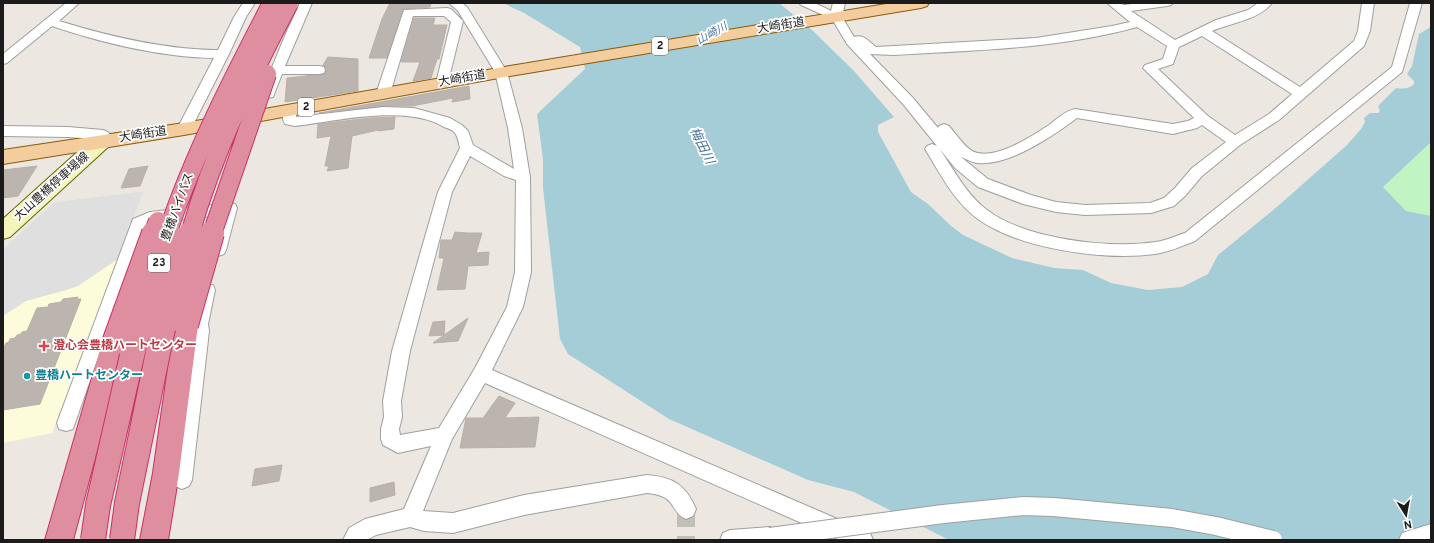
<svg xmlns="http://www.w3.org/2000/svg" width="1434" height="543" viewBox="0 0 1434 543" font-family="Overpass,'Noto Sans JP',sans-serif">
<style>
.education{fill:#fcfbda}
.park{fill:#c0f4c3}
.parking{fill:#dfdfdf}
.water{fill:#a4cdd7}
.building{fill:#bcb4ae;stroke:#bcafa5}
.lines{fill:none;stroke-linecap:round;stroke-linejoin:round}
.street-tunnel{stroke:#c2bfb9;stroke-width:18;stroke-dasharray:18 9;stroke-linecap:butt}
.street-casing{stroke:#9f9f9f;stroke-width:2}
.secondary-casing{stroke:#60680c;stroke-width:2}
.primary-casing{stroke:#885b0b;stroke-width:2}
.highway-casing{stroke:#c83068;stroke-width:2}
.street{fill:#fff;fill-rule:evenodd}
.secondary{fill:#f2f4b8;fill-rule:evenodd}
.primary{fill:#f4cd9e;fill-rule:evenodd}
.highway{fill:#df8e9f;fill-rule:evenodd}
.street-bridge-casing{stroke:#9f9f9f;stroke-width:20;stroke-linecap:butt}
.highway-bridge-far1-casing{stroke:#c83068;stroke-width:20;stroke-linecap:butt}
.highway-bridge-casing{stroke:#c83068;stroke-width:26;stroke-linecap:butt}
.street-bridge{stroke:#fff;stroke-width:18}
.highway-bridge-far1{stroke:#df8e9f;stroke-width:18}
.highway-bridge{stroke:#df8e9f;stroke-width:24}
.health-dot{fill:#e0444e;stroke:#fff;stroke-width:1.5}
.culture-dot{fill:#0f9aa8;stroke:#fff;stroke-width:1.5}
.labels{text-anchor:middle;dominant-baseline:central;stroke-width:3.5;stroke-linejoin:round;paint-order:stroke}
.far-water-label{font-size:11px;font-style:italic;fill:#4d769c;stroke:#fff}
.shield{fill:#fff;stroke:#5f5f5f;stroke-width:1}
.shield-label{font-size:11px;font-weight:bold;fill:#1b1b1b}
.street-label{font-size:12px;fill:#1b1b1b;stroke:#fff}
.health-label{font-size:12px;font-weight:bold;fill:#be3a42;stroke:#fff;text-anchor:start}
.culture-label{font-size:12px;font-weight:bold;fill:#0d838f;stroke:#fff;text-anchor:start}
.water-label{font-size:13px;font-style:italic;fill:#4d769c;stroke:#fff}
</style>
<rect width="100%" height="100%" fill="#ece8e1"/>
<path class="education" d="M 144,191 L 52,433 L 3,443 L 3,249 L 54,202 Z"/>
<path class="park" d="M 1431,142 L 1431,216 L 1406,211 L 1383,187 Z"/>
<path class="parking" d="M 144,191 L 118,259 L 78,286 L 66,290 L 26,301 L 3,316 L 3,249 L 54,202 Z"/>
<path class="water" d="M 503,3 L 779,3 L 812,30 L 854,71 L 894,117 L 878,125 L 878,132 L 911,192 L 928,204 L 950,225 L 963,235 L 1012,258 L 1054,268 L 1083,270 L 1111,283 L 1148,290 L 1182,287 L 1208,274 L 1218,255 L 1278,206 L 1347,145 L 1361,129 L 1365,122 L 1364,118 L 1370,113 L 1378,113 L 1380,111 L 1378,106 L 1396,88 C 1403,89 1409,89 1414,84 L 1414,81 L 1407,74 L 1412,66 L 1419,34 L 1431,27 L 1431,142 L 1383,187 L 1406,211 L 1431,216 L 1431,540 L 949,540 L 854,492 L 808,480 L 669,419 L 568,354 L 560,339 L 543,188 L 543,159 L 537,114 L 585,69 L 580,47 L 524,13 Z"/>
<path class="building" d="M 390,3 L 431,3 L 430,7 L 403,9 L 387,58 L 369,58 L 382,19 Z
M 414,18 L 435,18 L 433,25 L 447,25 L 439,59 L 437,59 L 431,78 L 413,81 L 420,62 L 401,62 Z
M 328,57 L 358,59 L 358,91 L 285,102 L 287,78 L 324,74 L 326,70 L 323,65 Z
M 469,86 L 470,99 L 452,102 L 453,98 L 412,106 L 383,106 L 319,113 Z
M 395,117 L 394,129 L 378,131 L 378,130 L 352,136 L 348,168 L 327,171 L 329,166 L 325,166 L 331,136 L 317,138 L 318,124 L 371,118 Z
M 37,166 L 18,196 L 3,198 L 3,170 Z
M 148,166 L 140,186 L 121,188 L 129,169 Z
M 455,232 L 467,233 L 482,233 L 476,253 L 489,252 L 488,265 L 468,266 L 465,289 L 437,290 L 444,258 L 439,258 L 441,240 L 452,240 Z
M 78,297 L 77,299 L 81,299 L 40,404 L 3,410 L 3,349 L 6,343 L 9,342 L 10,339 L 15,338 L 17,335 L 21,334 L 22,332 L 27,331 L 37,308 L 48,307 L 49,304 L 61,302 L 63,299 Z
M 468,318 L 458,341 L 433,343 Z
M 445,321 L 444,335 L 429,336 L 433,322 Z
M 499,396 L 515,403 L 505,418 L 539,417 L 535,447 L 460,448 L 466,418 L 483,418 Z
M 282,465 L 279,481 L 252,486 L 255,469 Z
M 394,482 L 395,495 L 370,502 L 370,488 Z"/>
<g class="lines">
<path class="street-tunnel" d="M 686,509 L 686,540"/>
<defs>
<path id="street" d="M 66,3 L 79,3 L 59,21 C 108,36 162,49 214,50 L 218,50 L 234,17 L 243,3 L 255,3 L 246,17 L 229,54 L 191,129 L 189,132 L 184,134 L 179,132 L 177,129 L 214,58 C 161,57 102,43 52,26 L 7,63 L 3,64 L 3,54 Z
M 300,3 L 312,3 L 285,66 L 319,66 L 324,67 L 325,70 L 324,73 L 319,74 L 282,74 L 273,97 L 268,98 L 263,97 L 261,94 L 287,31 Z
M 449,3 L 462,3 L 467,7 L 507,72 L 522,128 L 530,177 L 531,272 L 523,307 L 492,370 L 870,533 L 873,540 L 840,540 L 485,383 L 452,439 L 423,511 L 453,513 L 524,495 L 647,475 C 673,477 686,485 696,509 L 693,516 L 686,519 C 668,511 679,496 647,493 L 524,515 L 453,533 L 424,531 L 410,527 L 376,535 L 367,540 L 343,540 L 349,528 L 365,519 L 404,509 L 431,446 L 398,453 L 383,445 L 381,439 L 381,429 L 384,417 L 383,401 L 392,351 L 438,192 L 460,148 C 459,144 458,137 455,133 C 453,130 447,128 444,127 C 407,104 337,121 295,126 L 285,124 C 282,119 282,113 285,107 L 290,106 L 295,107 L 297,110 L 296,117 L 383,107 L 414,108 L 450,118 L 462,125 L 468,131 L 473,145 L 514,169 L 508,128 L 495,72 L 458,11 ZM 470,156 L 504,176 L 516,180 L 515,272 L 507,307 L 475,368 L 439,428 L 400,435 L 399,429 L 402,417 L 401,401 L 410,351 L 452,192 Z
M 799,3 L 815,3 L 831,11 L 833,3 L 845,3 L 842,17 L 854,37 C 864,34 869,42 876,47 L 1036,38 L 1112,26 L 1130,22 L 1107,3 L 1120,3 L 1124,5 L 1141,3 L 1173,3 L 1171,5 L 1167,6 L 1131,11 L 1175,40 L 1216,20 L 1248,10 L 1258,3 L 1272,3 C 1259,20 1230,23 1212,31 L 1300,87 L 1354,41 L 1358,31 L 1362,3 L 1374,3 L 1370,31 L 1364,46 L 1279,120 L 1240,145 L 1202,176 L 1185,196 L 1174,206 L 1151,213 L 1085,215 L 1056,212 L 1023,204 L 978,187 L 955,168 L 939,148 C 954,170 966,194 987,210 C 1025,239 1110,249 1155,242 C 1166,241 1175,236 1185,233 L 1392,67 L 1410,3 L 1422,3 L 1402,72 L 1195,241 C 1182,246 1169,252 1155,254 C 1105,261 1019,249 978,219 C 954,202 940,173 925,149 L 927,146 L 932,144 L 937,146 L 903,104 L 847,44 L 832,19 L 801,5 ZM 1137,27 L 1167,46 L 1163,59 L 1145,65 L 1143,68 L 1194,118 L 1188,121 L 1173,124 L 1075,109 C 1065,111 1057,119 1049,125 C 1032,136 993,162 972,151 C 963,145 956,134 949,126 L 944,124 L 939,126 L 938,128 L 913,98 L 870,54 L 894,55 C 975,50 1058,49 1137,27 ZM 1202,36 L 1292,94 L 1269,114 L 1235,135 L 1208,116 L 1158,69 L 1173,64 L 1179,47 ZM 1077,118 L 1173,134 L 1197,128 L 1202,125 L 1226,142 L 1192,168 L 1175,188 L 1164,198 L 1150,203 L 1085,205 L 1056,202 L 1031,195 L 988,179 L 961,157 C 966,159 973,163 978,163 C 1009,166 1053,136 1077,118 Z
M 447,8 L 451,9 L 463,21 L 447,86 L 437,86 L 436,83 L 451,22 L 444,16 L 413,16 L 390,94 L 388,97 L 383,98 L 378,97 L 376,94 L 404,10 Z
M 3,126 L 68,127 L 103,130 L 108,132 L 110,135 L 106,145 L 101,147 L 96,145 L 94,142 L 95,139 L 68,137 L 3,136 Z
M 230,203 L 235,204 L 237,208 L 226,250 L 224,254 L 218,256 L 212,254 L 210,250 L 221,215 L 152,223 L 144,227 L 75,423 L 73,429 L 66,431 L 59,429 L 57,423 L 133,219 L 150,212 Z
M 207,284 L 213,285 L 215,290 L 208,324 L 209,331 L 192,480 L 189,486 L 182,489 L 175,486 L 172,480 L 193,331 L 192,324 L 199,290 L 201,285 Z
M 1431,524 L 1431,540 L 1399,540 L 1402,533 Z
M 770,527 L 777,530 L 780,537 L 779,540 L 720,540 L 723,533 L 730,530 Z"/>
<path id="secondary" d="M 101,136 L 108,137 L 111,142 L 108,147 L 10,237 L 3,239 L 3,219 L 94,137 Z"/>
<path id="primary" d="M 892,3 L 929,3 L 927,6 L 921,8 L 510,76 L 184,135 L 3,164 L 3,150 L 184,123 L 510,66 Z"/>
<path id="highway" d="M 186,316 L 194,318 L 198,325 L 179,473 L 168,540 L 140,540 L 153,473 L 174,325 L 178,318 Z
M 114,333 L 122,336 L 126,343 L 73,540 L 45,540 L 102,343 L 106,336 Z"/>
</defs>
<use href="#street" class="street-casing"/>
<use href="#secondary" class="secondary-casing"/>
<use href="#primary" class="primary-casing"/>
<use href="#highway" class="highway-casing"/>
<use href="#street" class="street"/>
<use href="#secondary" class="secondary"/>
<use href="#primary" class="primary"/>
<use href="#highway" class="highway"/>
<defs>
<path id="street-bridge" d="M 770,537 L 943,514 L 1023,506 L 1054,507 L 1172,518 L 1216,526 L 1273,540"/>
<path id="highway-bridge-far1" d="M 153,234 L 158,221
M 167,234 C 194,154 233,78 272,3
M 190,234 C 213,153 250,77 289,3
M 212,234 L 267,74"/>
<path id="highway-bridge" d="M 186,325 L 212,233
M 114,343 L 154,233
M 93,540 L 98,505 L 136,338 L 168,233
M 122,540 L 127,503 L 162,333 L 191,233"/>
</defs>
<use href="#street-bridge" class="street-bridge-casing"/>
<use href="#highway-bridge-far1" class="highway-bridge-far1-casing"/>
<use href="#highway-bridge" class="highway-bridge-casing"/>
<use href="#street-bridge" class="street-bridge"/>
<use href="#highway-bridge-far1" class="highway-bridge-far1"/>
<use href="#highway-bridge" class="highway-bridge"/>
</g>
<path class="health-dot" d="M42 340h4v4h4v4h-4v4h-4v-4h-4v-4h4z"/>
<circle class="culture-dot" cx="27" cy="376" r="4"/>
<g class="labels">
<g class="far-water-label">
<text transform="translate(712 34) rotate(-29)">山崎川</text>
</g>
<g class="shield">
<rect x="652" y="37" width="16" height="18" rx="3"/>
<rect x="298" y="98" width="16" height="18" rx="3"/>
<rect x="148" y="254" width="22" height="18" rx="3"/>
</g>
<g class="shield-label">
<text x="660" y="46">2</text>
<text x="306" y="107">2</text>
<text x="159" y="263">23</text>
</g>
<g class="street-label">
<text transform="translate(781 26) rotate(-9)">大崎街道</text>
<text transform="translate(462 79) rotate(-10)">大崎街道</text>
<text transform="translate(143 135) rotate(-9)">大崎街道</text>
<text transform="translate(52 187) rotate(-42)">大山豊橋停車場線</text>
<text transform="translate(178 207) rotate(-70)">豊橋バイパス</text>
</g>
<g class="health-label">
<text x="53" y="346">澄心会豊橋ハートセンター</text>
</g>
<g class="culture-label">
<text x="35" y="376">豊橋ハートセンター</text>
</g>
<g class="water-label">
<text transform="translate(701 146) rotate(64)">梅田川</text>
</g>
</g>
<rect width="1434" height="543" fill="none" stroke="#1b1b1b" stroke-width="8"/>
<g transform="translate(1406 515) rotate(169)" stroke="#ffffff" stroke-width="3" paint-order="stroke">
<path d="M0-3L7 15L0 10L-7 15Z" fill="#1b1b1b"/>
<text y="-6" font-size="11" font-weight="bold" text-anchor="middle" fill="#1b1b1b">N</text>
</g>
</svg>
